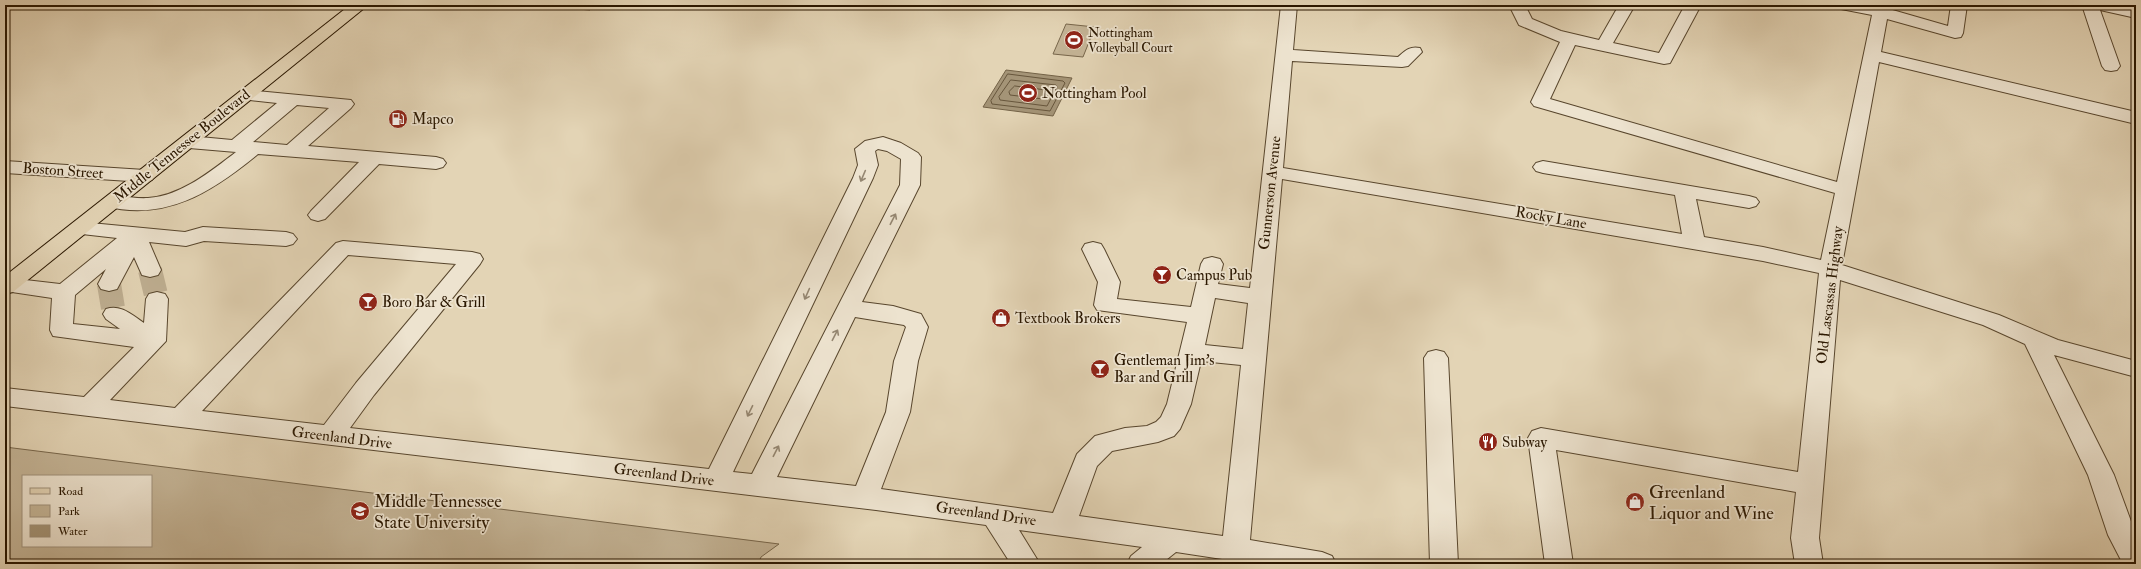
<svg xmlns="http://www.w3.org/2000/svg" width="2141" height="569" viewBox="0 0 2141 569" font-family="'IM FELL Double Pica',serif">
<style>
.green{fill:#c4b496;stroke:#77664b;fill-rule:evenodd}
.water{fill:#a49477;stroke:#736247}
.lines{fill:none;stroke-linecap:round;stroke-linejoin:round}
.shore{stroke:#67563c;stroke-width:1}
.minor-tunnel{stroke:#beae91;stroke-width:24;stroke-dasharray:24 12;stroke-linecap:butt}
.minor-casing{stroke:#58462d;stroke-width:2}
.major-casing{stroke:#2a1700;stroke-width:2}
.minor{fill:#ede3cf;fill-rule:evenodd}
.major{fill:#e3d4b5;fill-rule:evenodd}
.oneway{stroke:#958772}
.labels{text-anchor:middle;dominant-baseline:central;stroke-width:3.5;stroke-linejoin:round;paint-order:stroke}
.far-poi-label{font-size:13px;fill:#2a1700;stroke:#ede3cf;text-anchor:start}
.poi-label{font-size:15px;fill:#2a1700;stroke:#ede3cf;text-anchor:start}
.street-label{font-size:15px;fill:#2a1700;stroke:#ede3cf}
.near-poi-label{font-size:18px;fill:#2a1700;stroke:#ede3cf;text-anchor:start}
</style>
<rect width="100%" height="100%" fill="#e3d4b5"/>
<filter id="stains"><feTurbulence type="fractalNoise" baseFrequency=".005" numOctaves="4"/><feColorMatrix values="0 0 0 0 .2 0 0 0 0 .09 0 0 0 0 .02 0 0 0 .5 -.17"/></filter>
<radialGradient id="worn" r=".72"><stop offset=".6" stop-color="#630" stop-opacity="0"/><stop offset="1" stop-color="#630" stop-opacity=".3"/></radialGradient>
<path class="green" d="M 1066,24 L 1095,27 L 1083,57 L 1053,54 Z
M 5,447 L 779,544 L 761,557 L 758,564 L 5,564 ZM 23,476 L 151,476 L 151,546 L 23,546 Z"/>
<path class="water" d="M 554,5 L 594,5 L 590,10 L 552,7 Z
M 1006,70 L 1072,78 L 1053,116 L 983,107 Z"/>
<g class="lines">
<path class="shore" d="M 1008,74 L 1063,81 L 1065,83 L 1050,111 L 992,104 L 991,101 Z
M 1011,80 L 1056,85 L 1057,87 L 1047,106 L 1000,100 L 999,97 Z
M 1015,86 L 1046,90 L 1048,92 L 1043,99 L 1010,95 L 1009,92 Z"/>
<path class="minor-tunnel" d="M 150,270 L 157,299
M 109,284 L 114,314"/>
<defs>
<path id="minor" d="M 1281,5 L 1297,5 L 1293,50 L 1398,57 C 1406,50 1410,46 1420,48 L 1422,52 L 1408,66 L 1402,67 L 1292,61 L 1283,168 L 1682,234 L 1675,195 L 1543,173 L 1536,171 L 1533,167 L 1536,163 L 1543,161 L 1749,196 L 1756,198 L 1759,202 L 1756,206 L 1749,208 L 1696,199 L 1704,237 L 1763,247 L 1821,260 L 1835,193 L 1534,106 L 1531,102 L 1560,42 L 1519,25 L 1509,5 L 1525,5 L 1532,19 L 1561,31 L 1599,40 L 1619,5 L 1635,5 L 1613,43 L 1659,53 L 1685,5 L 1701,5 L 1670,63 L 1664,64 L 1575,45 L 1550,99 L 1837,182 L 1872,15 L 1836,8 L 1834,5 L 1890,5 L 1889,9 L 1948,26 L 1951,5 L 1967,5 L 1963,33 L 1961,37 L 1955,38 L 1887,19 L 1881,52 L 2136,112 L 2136,124 L 1879,62 L 1842,265 L 1999,315 L 2058,340 L 2136,361 L 2136,377 L 2054,355 L 2114,475 L 2136,535 L 2136,564 L 2123,564 L 2108,535 L 2088,475 L 2025,344 L 1983,325 L 1840,280 L 1819,538 L 1823,564 L 1795,564 L 1791,538 L 1796,492 L 1556,450 L 1573,564 L 1545,564 L 1528,438 L 1532,431 L 1541,428 L 1798,472 L 1819,273 L 1763,261 L 1282,179 L 1250,540 L 1322,552 L 1332,556 L 1336,564 L 1255,564 L 1176,552 L 1161,564 L 1127,564 L 1131,556 L 1142,547 L 1019,530 L 1040,564 L 1011,564 L 986,525 L 876,510 L 5,406 L 5,388 L 84,397 L 134,347 L 53,336 L 50,330 L 52,298 L 5,291 L 5,279 L 8,278 L 60,284 L 117,238 L 73,233 L 70,228 L 73,223 L 80,222 L 185,232 L 203,227 L 286,232 L 293,234 L 297,239 L 293,244 L 286,246 L 204,241 L 186,246 L 149,242 L 161,270 L 158,275 L 150,277 L 142,275 L 134,257 L 117,289 L 109,291 L 101,289 L 98,284 L 106,269 L 75,295 L 73,324 L 120,329 L 106,319 L 103,314 L 106,309 C 121,304 132,315 144,323 L 146,299 L 149,294 L 157,292 L 165,294 L 168,299 L 166,341 L 110,400 L 175,408 L 336,243 L 343,241 L 472,252 L 480,254 L 483,259 L 480,264 L 374,395 L 350,428 L 709,469 L 853,178 L 858,165 L 855,149 L 865,141 L 883,137 L 901,143 L 918,153 L 921,157 L 920,185 L 862,302 L 893,306 L 921,314 L 928,327 L 918,361 L 910,412 L 881,489 L 1053,513 L 1077,454 L 1095,436 L 1125,428 L 1147,426 L 1156,422 L 1161,417 L 1167,404 L 1187,322 L 1097,310 L 1094,305 L 1098,282 L 1082,249 L 1085,244 L 1093,242 L 1101,244 L 1104,249 L 1120,282 L 1117,299 L 1191,307 L 1201,264 L 1204,259 L 1212,257 L 1220,259 L 1223,264 L 1218,284 L 1250,288 ZM 878,149 L 887,151 L 901,159 L 900,185 L 752,474 L 733,472 L 873,178 L 878,165 L 875,151 ZM 348,255 L 456,264 L 356,383 L 324,425 L 202,411 ZM 1215,298 L 1248,303 L 1243,349 L 1205,345 ZM 855,317 L 904,325 L 906,327 L 894,361 L 886,412 L 856,486 L 777,477 ZM 1201,361 L 1241,365 L 1223,536 L 1079,516 L 1097,466 L 1112,451 L 1158,442 L 1174,436 L 1180,429 L 1191,404 Z
M 2082,5 L 2120,5 L 2136,8 L 2136,18 L 2100,10 L 2120,66 L 2117,70 L 2111,71 L 2105,70 L 2102,66 Z
M 247,90 L 351,100 L 354,104 L 351,108 L 308,146 L 436,157 L 443,159 L 446,163 L 443,167 L 436,169 L 379,164 L 325,219 L 318,221 L 311,219 L 308,215 L 311,211 L 359,162 L 258,154 C 213,191 166,222 105,206 L 102,202 L 105,198 C 119,194 133,199 148,198 C 181,196 211,171 236,152 L 189,148 L 182,146 L 180,142 L 182,138 L 189,136 L 232,140 L 277,103 L 241,99 L 238,95 L 241,91 ZM 297,105 L 329,108 L 287,145 L 253,142 Z
M 5,161 L 145,170 L 152,172 L 155,176 L 152,180 L 145,182 L 5,173 Z
M 1436,350 L 1444,352 L 1448,358 L 1458,564 L 1430,564 L 1424,358 L 1428,352 Z"/>
<path id="major" d="M 350,5 L 368,5 L 13,292 L 5,294 L 5,276 Z"/>
</defs>
<use href="#minor" class="minor-casing"/>
<use href="#major" class="major-casing"/>
<use href="#minor" class="minor"/>
<use href="#major" class="major"/>
</g>
<defs><path id="oneway-shaft" d="M-6 0H5M1.5-3L5.5 0L1.5 3" fill="none" stroke-width="1.6" stroke-linecap="round" stroke-linejoin="round"/></defs>
<g class="oneway">
<use href="#oneway-shaft" transform="translate(863 176) rotate(113)"/>
<use href="#oneway-shaft" transform="translate(893 219) rotate(-63)"/>
<use href="#oneway-shaft" transform="translate(807 294) rotate(114)"/>
<use href="#oneway-shaft" transform="translate(835 335) rotate(-63)"/>
<use href="#oneway-shaft" transform="translate(750 411) rotate(116)"/>
<use href="#oneway-shaft" transform="translate(776 451) rotate(-63)"/>
</g>
<defs>
<symbol id="stadium-disc" viewBox="-11 -11 22 22"><circle r="9.5" fill="#8f2418" stroke="#ede3cf"/><path d="M0-5a6.5 5 0 1 0 0 10a6.5 5 0 1 0 0-10ZM-3.5-1.8h7v3.6h-7Z" fill="#fff"/></symbol>
<symbol id="fuel-disc" viewBox="-11 -11 22 22"><circle r="9.5" fill="#8f2418" stroke="#ede3cf"/><path d="M-5.5-6h7V0h2V4h1.3V-2.5L3-4.5l.8-.8L6-3V5H2.5V1h-1V6h-7ZM-4.2-4.7v3.2H.2V-4.7Z" fill="#fff"/></symbol>
<symbol id="bar-disc" viewBox="-11 -11 22 22"><circle r="9.5" fill="#8f2418" stroke="#ede3cf"/><path d="M-6-5H6L.8 .8V4.5H3.5V6h-7V4.5H-.8V.8Z" fill="#fff"/></symbol>
<symbol id="shop-disc" viewBox="-11 -11 22 22"><circle r="9.5" fill="#8f2418" stroke="#ede3cf"/><path d="M-5-2.5h2.3a2.7 3.5 0 0 1 5.4 0H5L5.5 6h-11ZM-1.5-2.5h3a1.5 2.3 0 0 0-3 0Z" fill="#fff"/></symbol>
<symbol id="restaurant-disc" viewBox="-11 -11 22 22"><circle r="9.5" fill="#8f2418" stroke="#ede3cf"/><path d="M-5-6h1v4h1v-4h1v4h1v-4h1v5L-1.5 .5V6h-2V.5L-5-1ZM5-6V6H3V1.5H1.5Q1.5-4 5-6Z" fill="#fff"/></symbol>
<symbol id="university-disc" viewBox="-11 -11 22 22"><circle r="9.5" fill="#8f2418" stroke="#ede3cf"/><path d="M0-5L7-2L0 1L-7-2ZM-4 1L0 2.5L4 1V4Q0 6-4 4Z" fill="#fff"/></symbol>
</defs>
<g fill-rule="evenodd">
<use href="#stadium-disc" x="1063" y="29" width="22" height="22"/>
<use href="#stadium-disc" x="1017" y="82" width="22" height="22"/>
<use href="#fuel-disc" x="387" y="108" width="22" height="22"/>
<use href="#bar-disc" x="1151" y="264" width="22" height="22"/>
<use href="#bar-disc" x="357" y="291" width="22" height="22"/>
<use href="#shop-disc" x="990" y="307" width="22" height="22"/>
<use href="#bar-disc" x="1089" y="358" width="22" height="22"/>
<use href="#restaurant-disc" x="1477" y="431" width="22" height="22"/>
<use href="#shop-disc" x="1624" y="491" width="22" height="22"/>
<use href="#university-disc" x="349" y="500" width="22" height="22"/>
</g>
<g class="labels">
<g class="far-poi-label">
<text x="1088" y="33">Nottingham<tspan x="1088" dy="15">Volleyball Court</tspan></text>
</g>
<g class="poi-label">
<text x="1042" y="93">Nottingham Pool</text>
<text x="412" y="119">Mapco</text>
<text x="1176" y="275">Campus Pub</text>
<text x="382" y="302">Boro Bar &amp; Grill</text>
<text x="1015" y="318">Textbook Brokers</text>
<text x="1114" y="360">Gentleman Jim's<tspan x="1114" dy="17">Bar and Grill</tspan></text>
<text x="1502" y="442">Subway</text>
</g>
<g class="street-label">
<text transform="translate(182 146) rotate(-39)">Middle Tennessee Boulevard</text>
<text transform="translate(63 171) rotate(4)">Boston Street</text>
<text transform="translate(1270 193) rotate(-84)">Gunnerson Avenue</text>
<text transform="translate(1551 218) rotate(10)">Rocky Lane</text>
<text transform="translate(1830 295) rotate(-83)">Old Lascassas Highway</text>
<text transform="translate(342 438) rotate(7)">Greenland Drive</text>
<text transform="translate(664 475) rotate(7)">Greenland Drive</text>
<text transform="translate(986 514) rotate(8)">Greenland Drive</text>
</g>
<g class="near-poi-label">
<text x="1649" y="492">Greenland<tspan x="1649" dy="21">Liquor and Wine</tspan></text>
<text x="374" y="501">Middle Tennessee<tspan x="374" dy="21">State University</tspan></text>
</g>
</g>
<rect width="2141" height="569" fill="none" stroke="#e3d4b5" stroke-width="20"/>
<rect x="6" y="6" width="2129" height="557" fill="none" stroke="#2a1700" stroke-width="2"/>
<rect x="10" y="10" width="2121" height="549" fill="none" stroke="#2a1700"/>
<rect x="22" y="475" width="130" height="72" fill="#ede3cf" stroke="#9f917c"/>
<rect x="30" y="488" width="20" height="6" fill="#e3d4b5" stroke="#9f917c"/>
<text x="58" y="495" font-size="12" fill="#2a1700">Road</text>
<rect x="30" y="505" width="20" height="12" fill="#c4b496" stroke="#9f917c"/>
<text x="58" y="515" font-size="12" fill="#2a1700">Park</text>
<rect x="30" y="525" width="20" height="12" fill="#a49477" stroke="#9f917c"/>
<text x="58" y="535" font-size="12" fill="#2a1700">Water</text>
<rect width="100%" height="100%" filter="url(#stains)"/>
<rect width="100%" height="100%" fill="url(#worn)"/>
</svg>
